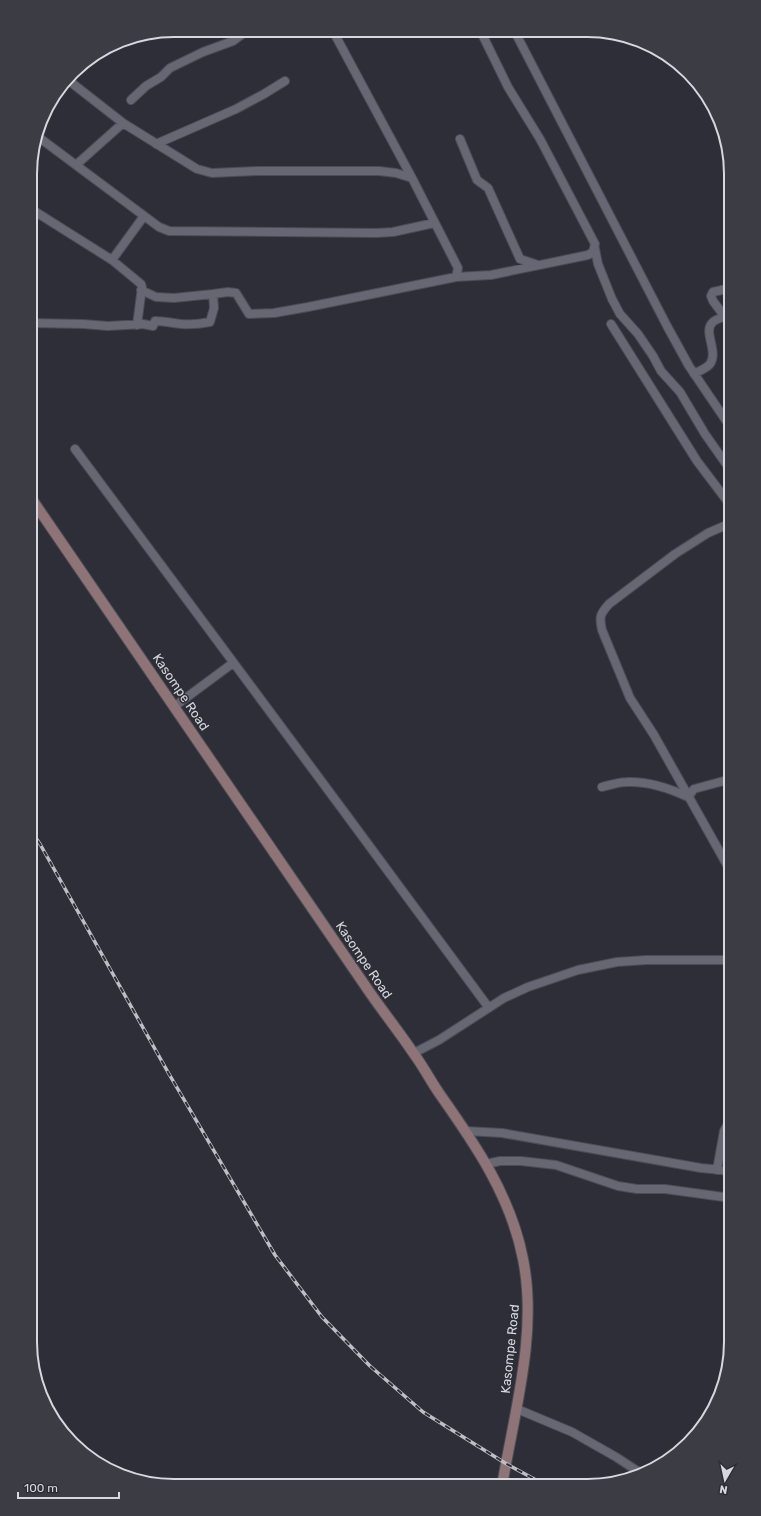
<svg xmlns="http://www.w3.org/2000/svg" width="761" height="1516" viewBox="0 0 761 1516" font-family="Rubik,sans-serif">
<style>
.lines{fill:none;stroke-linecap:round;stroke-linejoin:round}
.street-casing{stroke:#4c4c54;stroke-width:10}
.secondary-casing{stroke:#4c4c54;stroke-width:12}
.street{stroke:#676773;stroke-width:8}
.secondary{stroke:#8f7477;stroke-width:10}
.rail-casing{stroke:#bebfc5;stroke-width:3.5}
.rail{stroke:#2e2e38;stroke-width:2;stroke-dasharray:6;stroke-linecap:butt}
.labels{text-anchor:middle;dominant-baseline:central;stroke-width:3;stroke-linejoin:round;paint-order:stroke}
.street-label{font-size:13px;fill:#d7d8de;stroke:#2e2e38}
.rim{fill:none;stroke:#d7d8de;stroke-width:2}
</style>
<rect width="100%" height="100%" fill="#2e2e38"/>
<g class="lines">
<defs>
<path id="street" d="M 515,32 L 667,326 L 689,366 L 731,428
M 68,80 L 123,123 L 197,169 L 212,173 L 258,171 L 379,171 L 396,173 L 412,178
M 131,100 L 146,86 L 161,77 L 170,68 L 203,52 L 233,41 L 248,30
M 37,136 L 159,227 L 169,231 L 376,233 L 393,232 L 434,223
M 460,139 L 477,180 L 488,188 L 520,259 L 538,265
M 156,144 L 236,109 L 264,94 L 285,81
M 76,165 L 123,123
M 31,209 L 112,260 L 144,216
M 595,249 L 598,264 L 612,299 L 620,314 L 638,334 L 653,356 L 661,371 L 680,392 L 705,434 L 731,471
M 112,260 L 141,284 L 142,287 L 137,325
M 456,277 L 491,275 L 588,255 L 593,252 L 595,244 L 540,139 L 508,87 L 481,32
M 141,290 L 156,297 L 174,298 L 213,294
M 31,323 L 83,324 L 108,326 L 143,324 L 153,326 L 155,321 C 164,321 172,323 181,324 C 191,325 200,324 210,322 L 214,308 L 213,294 L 228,292 L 236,293 L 249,314 L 274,313 L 308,307 L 456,277 L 458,268 L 412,178 L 333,31
M 611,324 L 697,461 L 731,506
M 731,325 L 713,301 L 711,296 L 713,292 L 731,288
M 694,374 C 699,371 707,368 710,364 C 719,351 702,331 713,322 C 717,318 726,317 731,315
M 75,449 C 212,635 352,821 489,1008
M 175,706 L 233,663
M 602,787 C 610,785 619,782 627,782 C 648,781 669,788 688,797 L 694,789 L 731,779
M 731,872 L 654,735 L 630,698 L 602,630 C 599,617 600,614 609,604 L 675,554 L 708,533 L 731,523
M 414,1053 L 439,1040 L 504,998 L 528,987 L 578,970 L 617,962 L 646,960 L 731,960
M 466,1131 L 502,1133 L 701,1168 L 731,1171
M 486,1164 L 500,1161 L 521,1161 L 556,1165 L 618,1186 L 637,1189 L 665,1189 L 731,1198
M 717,1170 L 724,1131 L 731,1118
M 517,1409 L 572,1432 L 616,1457 L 642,1474"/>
<path id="secondary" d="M 31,498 C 143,660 254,822 364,984 C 380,1008 398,1030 414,1054 C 423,1066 430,1080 439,1093 C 475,1144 511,1196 523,1259 C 538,1333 514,1413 502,1486"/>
</defs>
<use href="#street" class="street-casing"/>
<use href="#secondary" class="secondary-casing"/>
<use href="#street" class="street"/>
<use href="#secondary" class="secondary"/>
<defs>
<path id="rail" d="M 31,831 L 40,844 L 169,1074 L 275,1255 L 322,1317 L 370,1366 L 423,1412 L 505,1463 L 547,1486"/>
</defs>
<use href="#rail" class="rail-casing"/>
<use href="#rail" class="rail"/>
</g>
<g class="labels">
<g class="street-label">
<text transform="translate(181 692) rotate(56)">Kasompe Road</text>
<text transform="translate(364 960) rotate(56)">Kasompe Road</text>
<text transform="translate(510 1349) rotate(-84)">Kasompe Road</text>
</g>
</g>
<path d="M0 0H761V1516H0ZM174 37H587A137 137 0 0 1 724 174V1342A137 137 0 0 1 587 1479H174A137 137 0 0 1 37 1342V174A137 137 0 0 1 174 37Z" fill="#3c3c45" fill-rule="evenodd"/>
<path class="rim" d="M174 37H587A137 137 0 0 1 724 174V1342A137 137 0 0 1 587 1479H174A137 137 0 0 1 37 1342V174A137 137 0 0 1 174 37Z"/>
<g transform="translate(725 1480) rotate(189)" stroke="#2e2e38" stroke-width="3" paint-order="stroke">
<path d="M0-3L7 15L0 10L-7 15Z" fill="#d7d8de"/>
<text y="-6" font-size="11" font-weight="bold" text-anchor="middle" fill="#d7d8de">N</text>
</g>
<path d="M18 1492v6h101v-6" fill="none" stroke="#d7d8de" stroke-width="2"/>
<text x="24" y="1492" font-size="12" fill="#d7d8de" stroke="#2e2e38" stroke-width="3" paint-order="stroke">100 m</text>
</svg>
